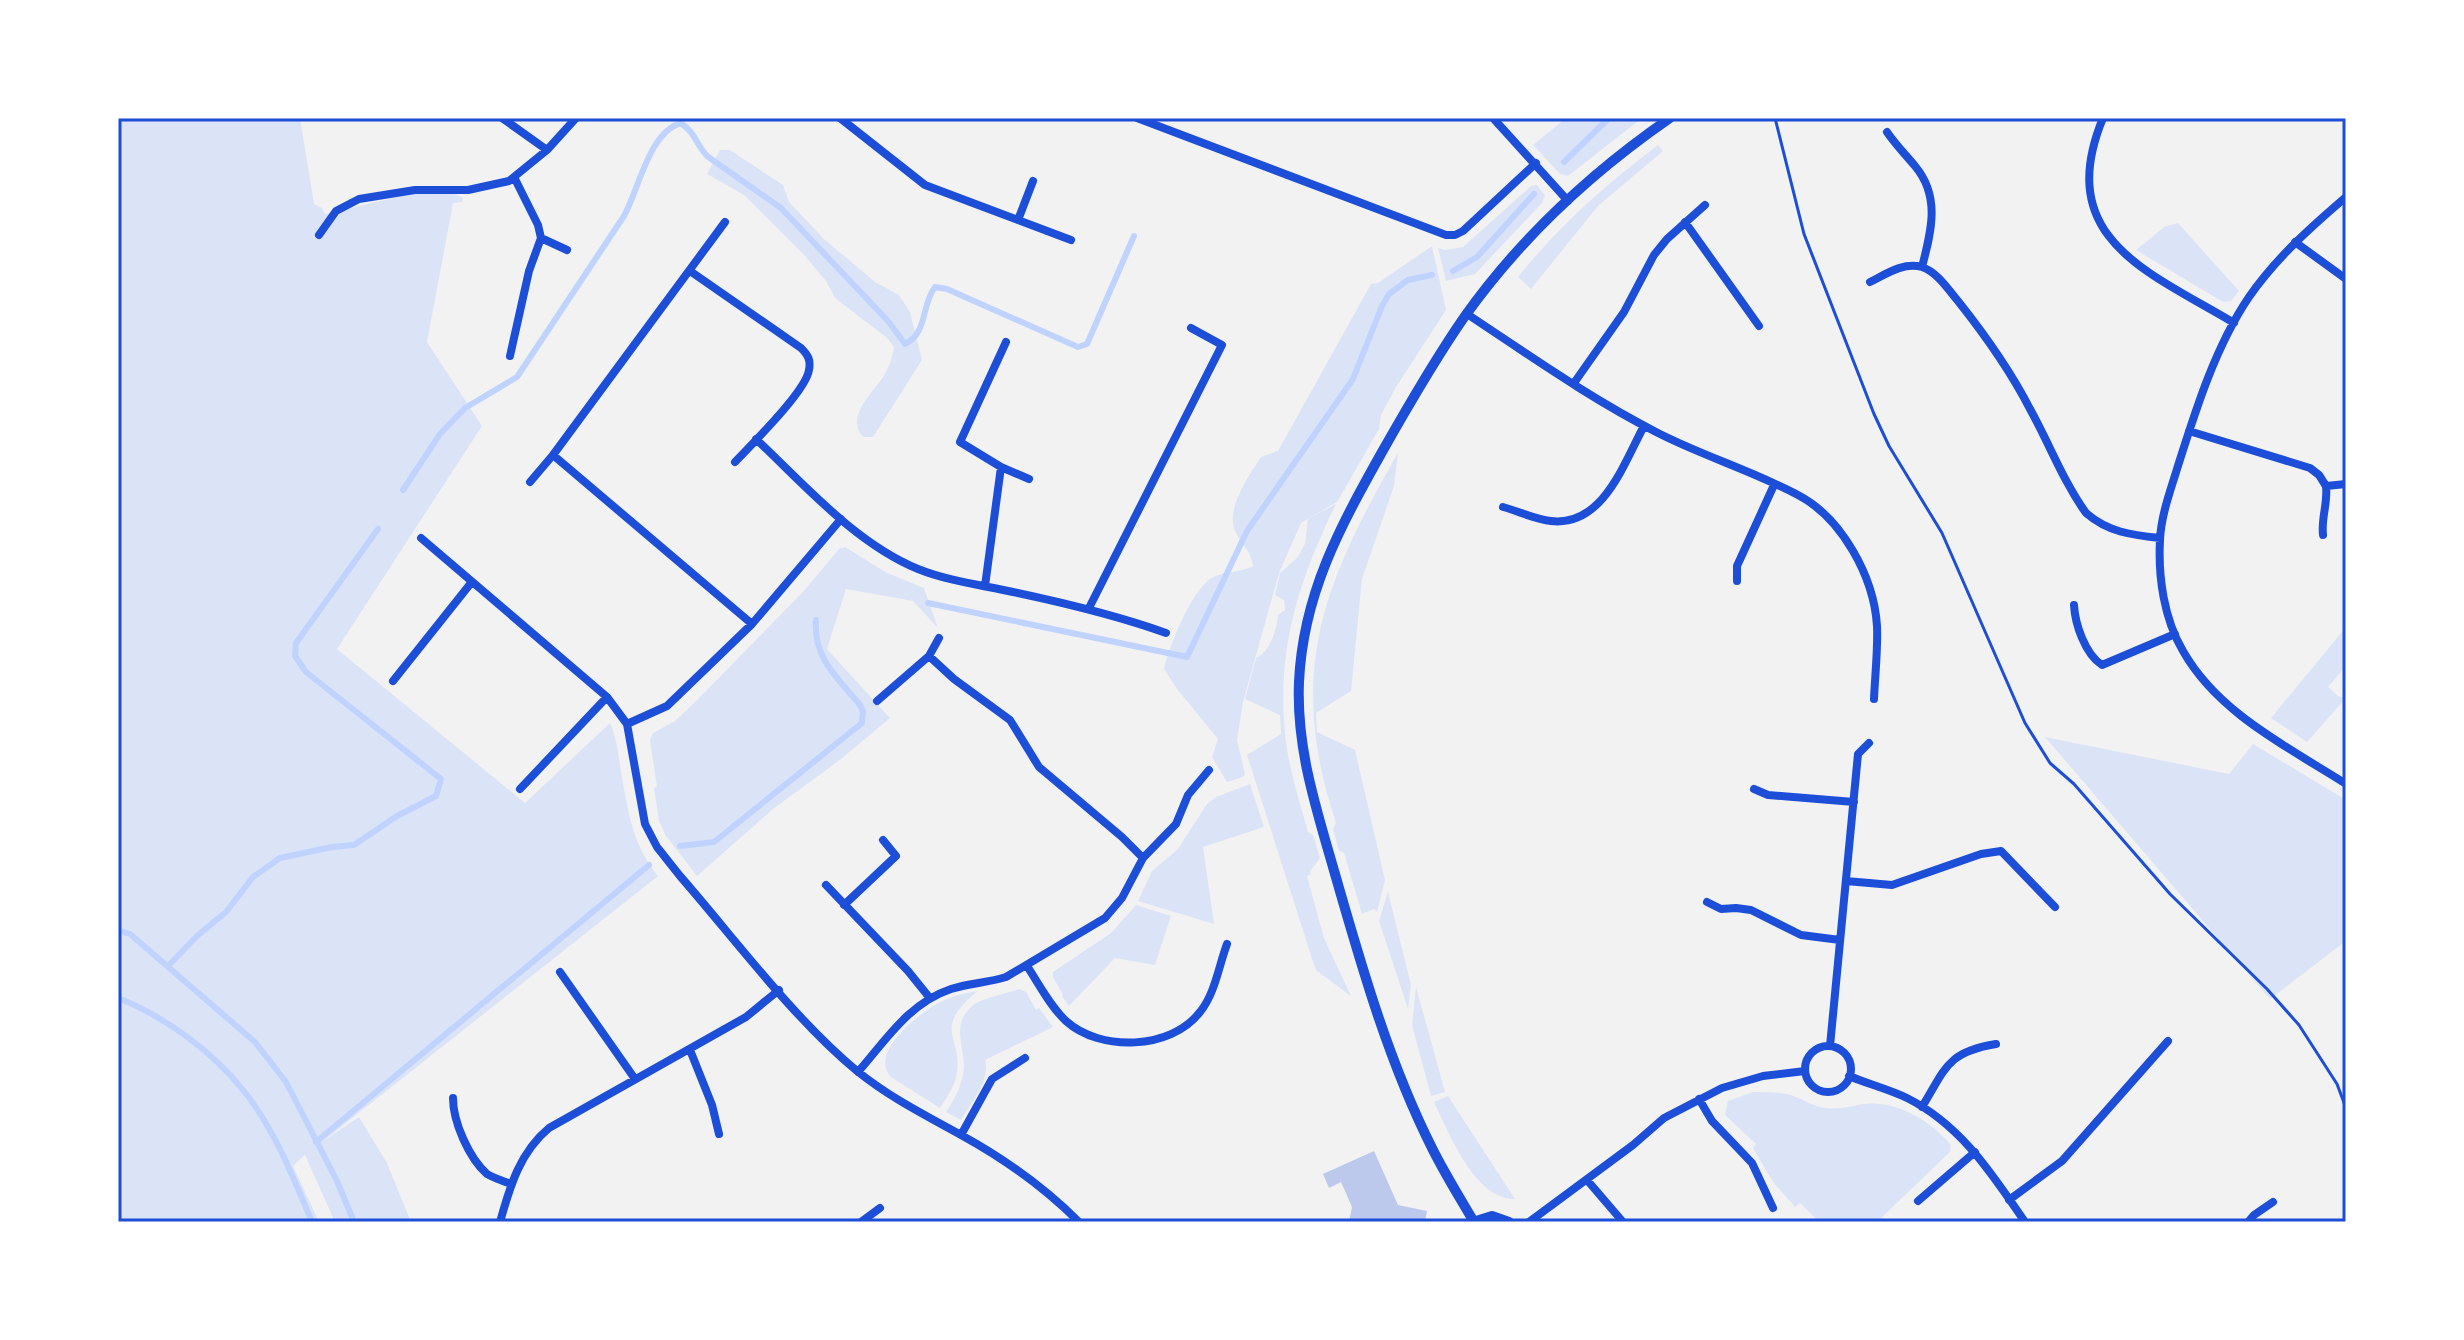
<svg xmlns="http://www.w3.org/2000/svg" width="2464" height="1340" viewBox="0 0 2464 1340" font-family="'Archivo Narrow',sans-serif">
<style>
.green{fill:#dbe4f7}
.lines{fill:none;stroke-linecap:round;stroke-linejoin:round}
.stream{stroke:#bfd3fe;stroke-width:6}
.building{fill:#bdc9ec}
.path{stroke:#1d4ed8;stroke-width:3}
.minor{stroke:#1d4ed8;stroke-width:8}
.tertiary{stroke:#1d4ed8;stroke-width:10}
.neatline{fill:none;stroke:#1d4ed8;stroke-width:3}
</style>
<rect width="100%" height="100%" fill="#f2f2f2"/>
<path class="green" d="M 118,118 L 300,118 L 314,204 L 322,208 L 325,214 C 354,209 440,180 463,198 L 462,202 L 453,203 L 427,342 L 482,426 L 337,649 L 525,803 L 610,723 C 616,736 618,751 620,765 C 627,806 631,843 658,876 L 322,1142 L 359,1117 L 387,1163 L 411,1222 L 335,1222 L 305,1155 L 293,1166 L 319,1222 L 118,1222 Z
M 1566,118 L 1642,118 L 1568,176 L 1560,174 L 1533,145 Z
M 1658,145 L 1663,151 L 1598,206 L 1531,289 L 1518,277 C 1558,227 1606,184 1658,145 Z
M 720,150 L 730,150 L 783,185 L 789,202 L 824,239 L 875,282 L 899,295 L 910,312 L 922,360 L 873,437 L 863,437 C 845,417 872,394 883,377 C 889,367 892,359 894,347 L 887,338 L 835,298 L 826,281 L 804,255 L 744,195 L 707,174 Z
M 1537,185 L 1545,196 L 1542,203 L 1475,274 L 1446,281 L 1438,248 L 1445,250 L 1463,247 L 1531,186 Z
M 2178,223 L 2239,291 L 2231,301 L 2223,302 L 2136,250 L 2164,227 Z
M 1432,246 L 1446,310 L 1396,387 L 1381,415 L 1379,429 L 1337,502 L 1301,523 L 1279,573 L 1243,702 L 1237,740 L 1245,774 L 1243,777 L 1227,782 L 1212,757 L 1218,739 L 1177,689 L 1164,669 C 1169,646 1191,592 1210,579 C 1222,571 1240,573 1253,566 C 1250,548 1243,548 1236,533 C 1224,511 1249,475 1261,457 L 1278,451 L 1371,284 L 1378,283 Z
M 1398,453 L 1394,486 L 1362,579 L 1351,691 L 1316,713 L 1317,732 L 1355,750 L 1385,880 L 1377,912 L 1374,909 L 1362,914 L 1344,853 L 1339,851 L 1333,829 L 1336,823 C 1286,672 1323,584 1398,453 Z
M 1336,504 C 1298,582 1275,653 1286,742 C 1290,773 1300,803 1308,832 L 1313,835 L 1320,858 L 1310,871 L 1311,874 L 1307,876 L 1324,938 L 1351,996 L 1317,971 L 1314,965 L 1247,755 L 1281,734 L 1280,715 L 1245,699 L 1256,658 C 1270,652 1277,629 1278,615 L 1285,610 L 1284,600 L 1275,595 L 1280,573 L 1297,558 L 1305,544 L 1308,519 Z
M 845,547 L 887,573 L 924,588 L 938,628 L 913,601 L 846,589 L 827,649 L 890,718 L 841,759 L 773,809 L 697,876 L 666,836 L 659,821 L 654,788 L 657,787 L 650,740 L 653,733 L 675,721 L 697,700 L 802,593 L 839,549 Z
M 2346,627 L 2346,666 L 2328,687 L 2338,696 L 2346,698 L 2307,742 L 2271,718 Z
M 2045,737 L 2229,774 L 2253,744 L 2346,800 L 2346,941 L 2270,999 Z
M 1250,784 L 1264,827 L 1203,847 L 1214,924 L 1138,901 L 1152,871 L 1178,849 L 1207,804 L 1216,797 Z
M 1388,892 L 1411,985 L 1408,1009 L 1379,921 Z
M 1136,905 L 1171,916 L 1155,965 L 1115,958 L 1069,1006 L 1062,996 L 1063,995 L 1053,977 L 1053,972 L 1111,933 Z
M 1416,987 L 1445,1092 L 1431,1096 L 1412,1025 Z
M 1019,989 L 1026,992 L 1036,1010 L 1039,1008 L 1053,1027 L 985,1060 C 991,1080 971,1103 961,1120 L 946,1112 C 955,1099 964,1081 964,1065 C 963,1043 952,1023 972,1006 C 982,998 1006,994 1019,989 Z
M 978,991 C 927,1032 968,1038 955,1081 C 952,1090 945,1100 940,1108 L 891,1077 C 867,1052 924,1008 947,999 C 956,995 967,993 978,991 Z
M 1753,1092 C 1765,1092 1779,1092 1791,1095 C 1803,1099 1813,1107 1826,1108 C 1838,1110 1851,1106 1863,1104 C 1896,1100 1930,1120 1951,1145 L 1950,1152 L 1877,1222 L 1819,1222 L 1800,1203 L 1795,1207 L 1773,1182 L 1753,1148 L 1756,1144 L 1725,1115 L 1728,1101 Z
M 1448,1096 L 1515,1199 C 1475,1200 1449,1133 1434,1102 Z"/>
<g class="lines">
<path class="stream" d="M 1564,162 L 1609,118
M 1453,271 L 1477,257 L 1534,194
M 403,490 L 440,434 L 465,408 L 517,377 L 624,216 C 639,189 649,132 681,123 C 697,135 695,143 707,156 L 781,208 L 888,321 L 905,344 C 928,333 921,305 935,287 L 947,289 L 1078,347 L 1087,344 L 1134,236
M 928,603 L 1187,657 L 1247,531 L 1353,379 L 1382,306 L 1389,294 L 1408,280 L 1432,275
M 680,846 L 714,842 L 862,723 L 863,712 L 860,705 C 837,677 813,658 816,620
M 118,930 L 130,934 L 255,1042 L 286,1082 L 337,1181 L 354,1222
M 168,966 L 197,936 L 226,912 L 253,877 L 280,858 L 332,847 L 354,845 L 397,816 L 436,796 L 441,779 L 306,672 L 295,656 L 296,643 L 378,529
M 118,998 C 164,1016 212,1051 243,1090 C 274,1128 293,1177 312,1222
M 316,1142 L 649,865"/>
</g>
<path class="building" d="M 1374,1151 L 1398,1205 L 1427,1211 L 1425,1222 L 1349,1222 L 1352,1207 L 1341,1182 L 1329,1188 L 1323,1174 Z"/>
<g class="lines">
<path class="path" d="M 1775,118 L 1804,234 L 1874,414 L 1889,446 L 1942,533 L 2025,723 L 2050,763 L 2074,784 L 2170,894 L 2267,989 L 2299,1025 L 2337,1084 L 2346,1108"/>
<path class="minor" d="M 502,118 L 547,150
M 840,118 L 925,185 L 1071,240
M 1137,118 L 1446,235 L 1455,235 L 1463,231 L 1536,163
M 1493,118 L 1568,201
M 2103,118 C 2053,239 2149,272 2234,323
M 1887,132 C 1895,144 1905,154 1915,166 C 1941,197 1931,232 1922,267
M 514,177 L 538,225 L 541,238 L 567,250
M 2346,197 C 2311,227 2276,258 2249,297 C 2215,347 2195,412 2177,469 C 2170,492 2161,516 2160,540 C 2158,577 2164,619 2183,651 C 2218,713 2288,747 2346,784
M 1018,220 L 1033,181
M 1685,222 L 1759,326
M 319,235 L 336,211 L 359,199 L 415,190 L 468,190 L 509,181 L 547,150 L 576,118
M 2295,242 L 2346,279
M 690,271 L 801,348 C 808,355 811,360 809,370 C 806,391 752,444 735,462
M 1870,282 C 1886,274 1903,262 1922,267 C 1937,272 1948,289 1958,301 C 1985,335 2010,370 2030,409 C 2049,443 2063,481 2086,513 C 2108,532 2131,535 2160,538
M 1467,314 C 1529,355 1591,399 1658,433 C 1703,456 1753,471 1798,495 C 1842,518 1874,577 1877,626 C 1878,650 1875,675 1874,699
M 1006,342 L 960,442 L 1001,467 L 1029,479
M 510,356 L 529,271 L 541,238
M 1574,383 L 1624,312 L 1654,255 L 1667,239 L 1705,205
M 2189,431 L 2310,468 L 2319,475 L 2326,486 L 2346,484
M 756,439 C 805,485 855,543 918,569 C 948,581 981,585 1013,592 C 1065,603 1116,615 1166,633
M 553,455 L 752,624
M 530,482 L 553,455 L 725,222
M 1503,507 C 1518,511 1534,519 1551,521 C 1603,527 1624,463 1644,426
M 2323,535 C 2321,518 2328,503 2326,486
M 421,538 L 607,697 L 627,724 L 645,824 L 657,847 L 680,876 C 735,939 793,1018 857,1071 C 889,1097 925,1115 961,1135 C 1003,1158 1045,1188 1079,1222
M 1737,581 L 1737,566 L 1774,485
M 985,586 L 1001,467
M 2074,605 C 2075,624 2085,654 2102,665 L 2175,634
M 1089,608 L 1222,345 L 1191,328
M 929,656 L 954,679 L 1010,720 L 1039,767 L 1122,837 L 1143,858
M 393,681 L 471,583
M 877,701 L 929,656 L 939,638
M 627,724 L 667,706 L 752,624 L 841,519
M 520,789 L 607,697
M 1754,789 L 1768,795 L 1854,802
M 1846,881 L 1892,885 L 1981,854 L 2001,851 L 2055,907
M 826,885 L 908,971 L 929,997
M 1707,902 L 1721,909 L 1736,908 L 1751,910 L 1801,935 L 1840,940
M 844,905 L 896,856 L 883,840
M 1027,966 C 1039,984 1050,1006 1066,1021 C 1100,1052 1171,1050 1200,1012 C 1215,994 1219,965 1227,944
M 560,972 L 635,1079
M 1830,1046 L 1858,754 L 1869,743
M1805 1069a23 23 0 1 1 46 0a23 23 0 1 1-46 0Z
M 690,1050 L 712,1105 L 719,1134
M 858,1072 C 886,1040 909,1003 951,989 C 969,983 987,983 1006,977 L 1105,918 L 1122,898 L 1143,858 L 1176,824 L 1188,795 L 1209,770
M 1849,1076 C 1868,1084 1888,1089 1907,1098 C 1961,1125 1992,1174 2025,1222
M 453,1098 C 453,1122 469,1158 487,1174 C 493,1178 504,1181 511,1184
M 1699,1099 L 1712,1121 L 1752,1163 L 1773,1208
M 1922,1107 C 1946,1068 1947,1052 1996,1044
M 961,1135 L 992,1079 L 1025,1058
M 1587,1180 L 1623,1222
M 2009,1200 L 2062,1161 L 2168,1041
M 1918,1201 L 1975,1152
M 500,1222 C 510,1186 520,1152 549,1128 L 746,1017 L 779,990
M 861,1222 L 880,1208
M 1529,1222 L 1633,1145 L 1664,1118 L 1722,1088 L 1763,1076 L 1805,1071
M 2248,1222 L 2254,1215 L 2273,1202"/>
<path class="tertiary" d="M 1473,1222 L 1492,1216 L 1509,1222
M 1474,1222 C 1460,1198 1445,1174 1433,1150 C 1389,1063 1362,968 1335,874 C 1317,811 1296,749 1299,682 C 1303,594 1340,527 1382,452 C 1408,406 1435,359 1465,316 C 1520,239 1592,172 1670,118"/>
</g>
<rect width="2464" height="1340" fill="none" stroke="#ffffff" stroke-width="240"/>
<rect x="120" y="120" width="2224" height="1100" class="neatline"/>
</svg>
